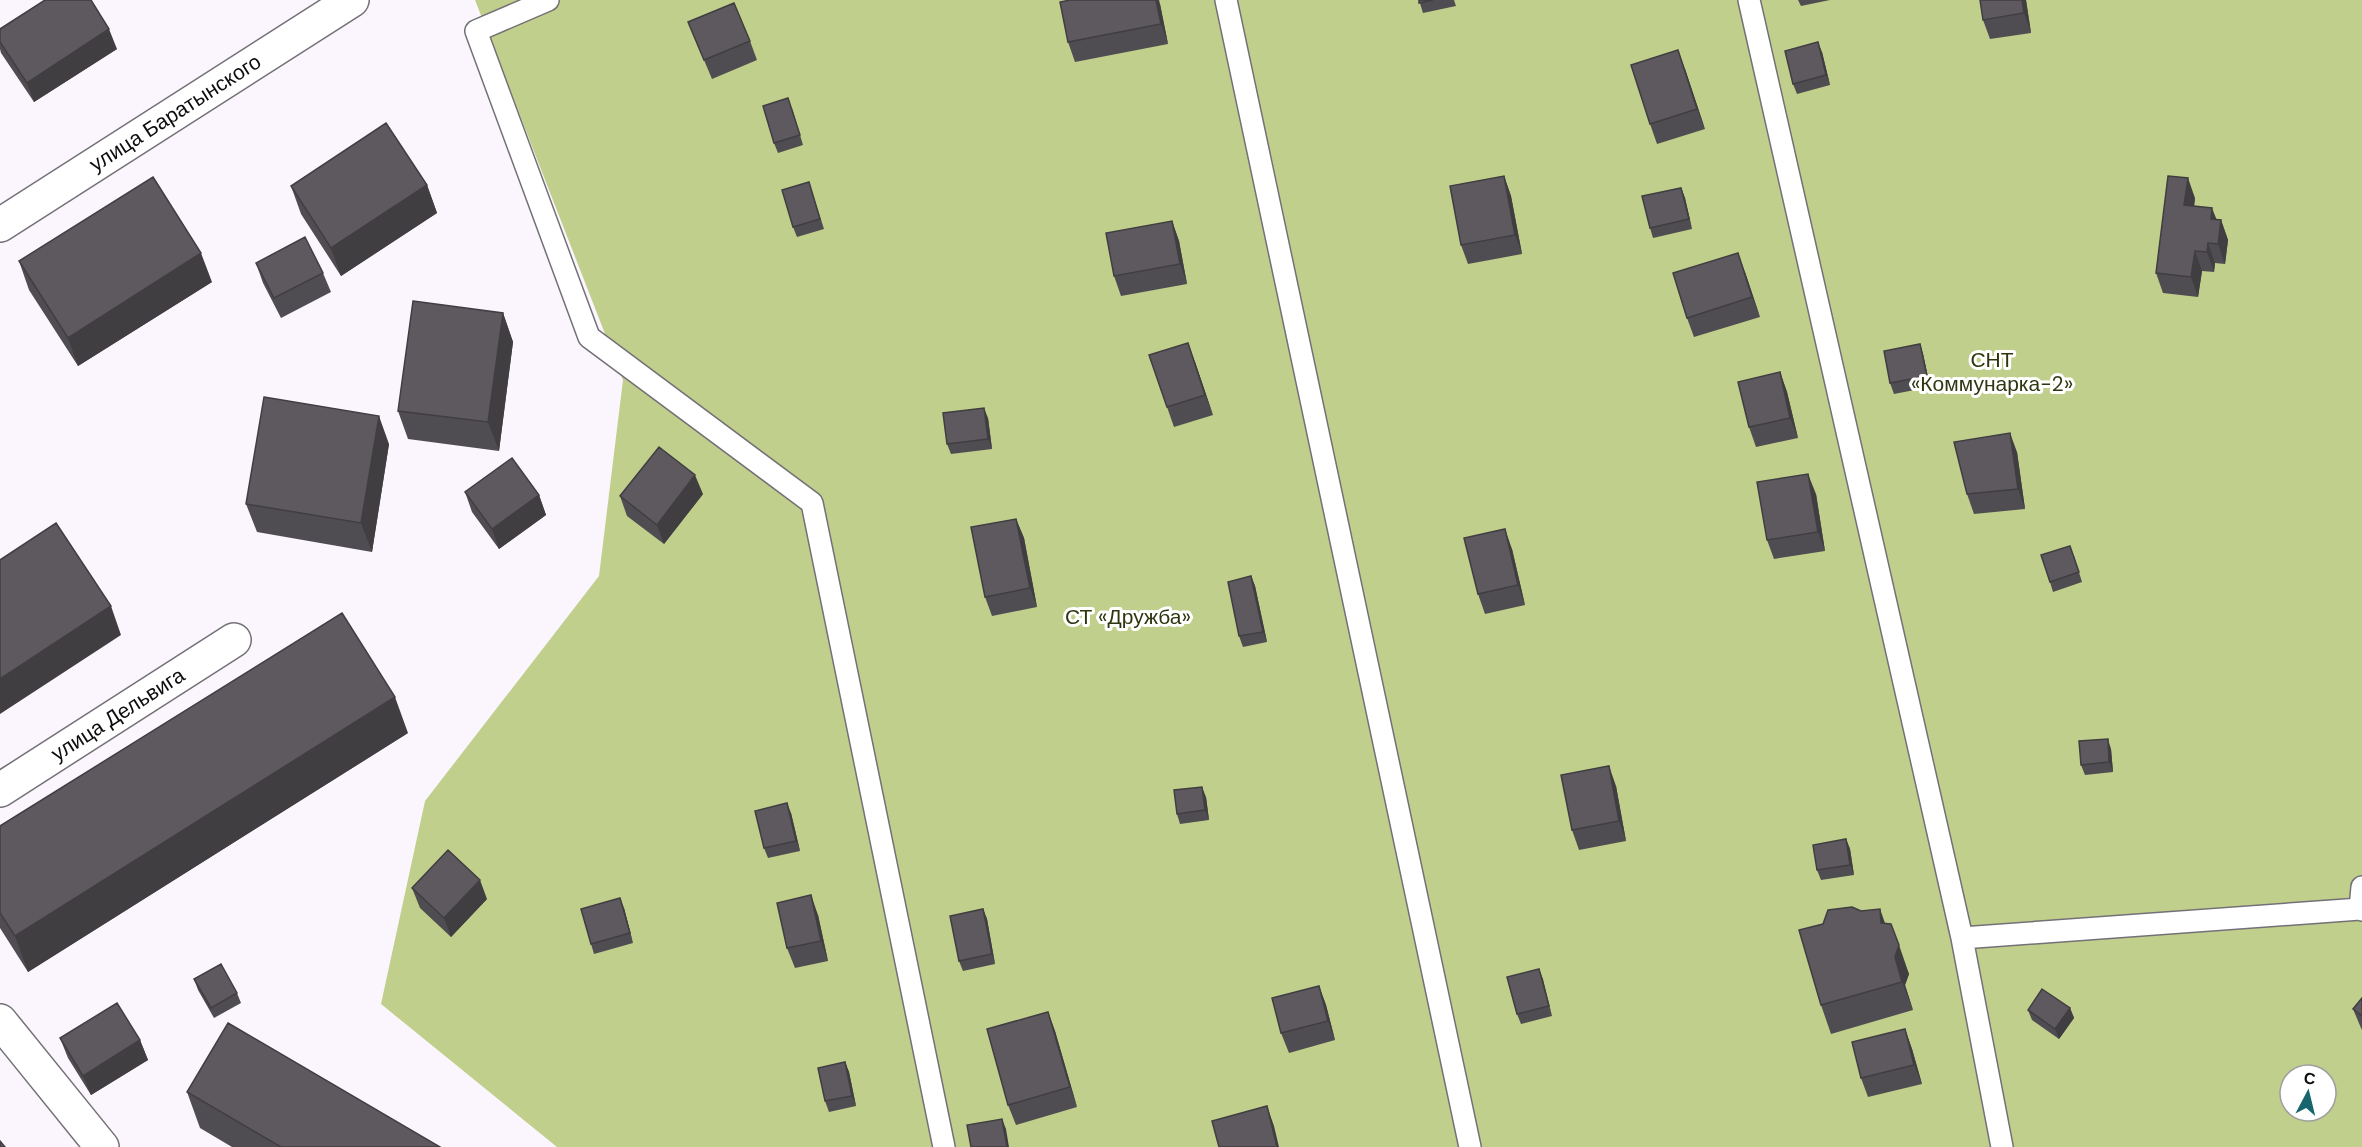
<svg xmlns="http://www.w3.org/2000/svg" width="2362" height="1147" viewBox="0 0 2362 1147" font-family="'DM Sans',sans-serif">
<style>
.green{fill:#c0cf8c;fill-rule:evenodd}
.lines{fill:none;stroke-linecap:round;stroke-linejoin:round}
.service-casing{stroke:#747077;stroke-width:24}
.minor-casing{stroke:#747077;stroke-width:36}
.service{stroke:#fff;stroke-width:21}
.minor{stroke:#fff;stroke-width:33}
.wall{fill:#504d52}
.shaded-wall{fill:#413e42}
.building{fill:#5d595f;stroke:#413e42;stroke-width:1.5}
.labels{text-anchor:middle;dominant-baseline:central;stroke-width:6;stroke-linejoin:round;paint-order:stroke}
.street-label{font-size:21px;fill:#0e0c0f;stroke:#fff}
.park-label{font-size:21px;fill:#2f3710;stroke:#fff}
</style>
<rect width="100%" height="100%" fill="#fbf6fe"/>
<path class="green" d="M 475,0 L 2362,0 L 2362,1147 L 557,1147 L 381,1004 L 425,801 L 599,576 L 623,380 ZM 2290,1075 L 2326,1075 L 2326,1111 L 2290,1111 Z"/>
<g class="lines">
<defs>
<path id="service" d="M 548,0 L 476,31 L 589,337 L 812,503 L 944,1147
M 1226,0 L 1470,1147
M 1749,0 L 1962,938 L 2002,1147
M 2362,887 L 2360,909 L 2362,910
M 1962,938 L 2360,909"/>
<g id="minor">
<path id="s1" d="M 0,225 L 352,0"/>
<path id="s2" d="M 0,790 L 234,640"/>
<path d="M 0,1021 L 102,1147"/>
</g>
</defs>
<use href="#service" class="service-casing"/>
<use href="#minor" class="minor-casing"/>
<use href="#service" class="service"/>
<use href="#minor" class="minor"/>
</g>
<path class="wall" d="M 1419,0 L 1454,0 L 1456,6 L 1423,13 Z
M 1798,0 L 1830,0 L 1801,6 Z
M 1980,0 L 2026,0 L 2031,33 L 1990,39 L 1983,20 Z
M 1160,4 L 1168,44 L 1075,62 L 1068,42 Z
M 688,22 L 750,41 L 757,60 L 712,79 Z
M 0,29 L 117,49 L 34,102 L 1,53 L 0,49 Z
M 1822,52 L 1830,85 L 1797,94 L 1793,84 Z
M 1685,69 L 1705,129 L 1657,144 L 1650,124 Z
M 792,108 L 803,145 L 778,153 L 774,143 Z
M 1504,176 L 1511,196 L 1522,254 L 1468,264 L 1461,245 Z
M 809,182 L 824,229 L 797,237 L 793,227 Z
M 427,185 L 437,213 L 341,276 L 301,214 L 291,186 Z
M 1681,188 L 1685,198 L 1692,229 L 1653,238 L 1650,228 Z
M 2195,198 L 2194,206 L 2216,219 L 2221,220 L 2228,240 L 2225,264 L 2215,263 L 2214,272 L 2202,271 L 2198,297 L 2163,293 L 2156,273 Z
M 1172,221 L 1179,241 L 1187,284 L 1121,296 L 1114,276 Z
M 19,261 L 212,282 L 78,366 L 29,290 Z
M 256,263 L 323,273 L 331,292 L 281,318 L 263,283 Z
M 1745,272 L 1760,317 L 1694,337 L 1687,318 Z
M 503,313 L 513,342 L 499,451 L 408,439 L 398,411 Z
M 1920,344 L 1923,354 L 1930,387 L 1894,394 L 1890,383 Z
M 1195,362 L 1213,415 L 1174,427 L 1167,407 Z
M 1780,372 L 1787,392 L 1798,438 L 1756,447 L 1749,427 Z
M 988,418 L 992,449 L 951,454 L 947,444 Z
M 389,444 L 372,552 L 257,532 L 246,504 Z
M 2017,452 L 2025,509 L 1974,514 L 1967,494 Z
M 465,492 L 539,495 L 546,515 L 499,549 L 472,512 Z
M 703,494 L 664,544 L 627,516 L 620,496 Z
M 1816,494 L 1825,551 L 1774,559 L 1767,540 Z
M 1016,519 L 1024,538 L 1037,607 L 992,616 L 985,597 Z
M 1512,549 L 1525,605 L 1485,614 L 1478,594 Z
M 2074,556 L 2082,582 L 2053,592 L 2050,582 Z
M 1251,576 L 1255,586 L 1267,642 L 1243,647 L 1239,636 Z
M 408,733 L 28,972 L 0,928 L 0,826 Z
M 2111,749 L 2113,772 L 2085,775 L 2081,765 Z
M 1616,786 L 1626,841 L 1579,850 L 1572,830 Z
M 1206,797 L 1209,820 L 1180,824 L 1177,814 Z
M 791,813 L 800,851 L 768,858 L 764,848 Z
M 1846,839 L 1850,849 L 1854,875 L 1821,880 L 1817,870 Z
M 412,888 L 487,899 L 451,937 L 420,908 Z
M 624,908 L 633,943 L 594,954 L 591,944 Z
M 983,909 L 987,919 L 995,964 L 963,971 L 959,961 Z
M 818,915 L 828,961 L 795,968 L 787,948 Z
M 1885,923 L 1909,974 L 1905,985 L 1913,1010 L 1831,1034 L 1821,1005 Z
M 1539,969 L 1552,1016 L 1521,1024 L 1517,1014 Z
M 194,979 L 237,993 L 241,1003 L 214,1018 L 198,990 Z
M 1319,986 L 1326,1005 L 1335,1040 L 1289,1053 L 1281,1033 Z
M 2362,998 L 2362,1030 L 2361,1028 L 2353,1009 Z
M 2070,1008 L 2074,1018 L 2059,1039 L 2032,1020 L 2028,1010 Z
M 1048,1012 L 1055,1031 L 1077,1107 L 1016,1125 L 1008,1105 Z
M 1905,1029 L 1912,1049 L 1922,1084 L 1868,1097 L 1861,1078 Z
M 60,1038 L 140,1040 L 148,1060 L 91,1095 L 68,1058 Z
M 845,1062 L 849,1072 L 856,1106 L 829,1112 L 825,1101 Z
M 187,1092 L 440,1147 L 232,1147 L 200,1128 Z"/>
<path class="shaded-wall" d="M 1156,0 L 1159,0 L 1160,4 L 1168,44 L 1161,24 Z
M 2022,0 L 2026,0 L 2031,33 L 2024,13 Z
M 109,29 L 117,49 L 34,102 L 27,83 Z
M 1818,42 L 1822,52 L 1830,85 L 1826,75 Z
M 1678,50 L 1685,69 L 1705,129 L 1697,109 Z
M 1504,176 L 1511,196 L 1522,254 L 1515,235 Z
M 2188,178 L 2195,198 L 2192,224 L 2184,205 Z
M 427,185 L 437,213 L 341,276 L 331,248 Z
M 1681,188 L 1685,198 L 1692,229 L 1689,219 Z
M 2212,208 L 2220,228 L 2211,219 Z
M 2221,220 L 2228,240 L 2225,264 L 2218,244 Z
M 1172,221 L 1179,241 L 1187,284 L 1180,264 Z
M 2208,243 L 2215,263 L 2214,272 L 2207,252 Z
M 2195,251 L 2202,271 L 2198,297 L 2191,277 Z
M 201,253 L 212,282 L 78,366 L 68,338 Z
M 1738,253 L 1745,272 L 1760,317 L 1752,297 Z
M 503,313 L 513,342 L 499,451 L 488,422 Z
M 1188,343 L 1195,362 L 1213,415 L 1205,395 Z
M 1920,344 L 1923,354 L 1930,387 L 1927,376 Z
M 1780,372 L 1787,392 L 1798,438 L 1790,418 Z
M 984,408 L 988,418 L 992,449 L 988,439 Z
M 379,416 L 389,444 L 372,552 L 361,523 Z
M 2010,433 L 2017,452 L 2025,509 L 2018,489 Z
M 1808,474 L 1816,494 L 1825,551 L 1818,532 Z
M 695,475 L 703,494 L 664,544 L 657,525 Z
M 539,495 L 546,515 L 499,549 L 492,529 Z
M 1016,519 L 1024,538 L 1037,607 L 1030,588 Z
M 1505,529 L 1512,549 L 1525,605 L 1518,585 Z
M 1251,576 L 1255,586 L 1267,642 L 1263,632 Z
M 111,606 L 121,635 L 0,714 L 0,679 Z
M 395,697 L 408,733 L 28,972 L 15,936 Z
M 2108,739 L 2111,749 L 2113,772 L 2109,762 Z
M 1609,766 L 1616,786 L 1626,841 L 1619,821 Z
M 1202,787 L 1206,797 L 1209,820 L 1205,810 Z
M 787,803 L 791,813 L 800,851 L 796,841 Z
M 1846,839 L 1850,849 L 1854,875 L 1850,865 Z
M 480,880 L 487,899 L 451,937 L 444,918 Z
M 811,895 L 818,915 L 828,961 L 821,941 Z
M 620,898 L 624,908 L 633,943 L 630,933 Z
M 983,909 L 987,919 L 995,964 L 992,954 Z
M 1880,909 L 1890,937 L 1881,923 Z
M 1899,945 L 1909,974 L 1905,985 L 1913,1010 L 1902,982 L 1895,957 Z
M 1539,969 L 1543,979 L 1552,1016 L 1549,1006 Z
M 1319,986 L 1326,1005 L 1335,1040 L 1328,1021 Z
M 2070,1008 L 2074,1018 L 2059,1039 L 2055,1029 Z
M 1048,1012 L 1055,1031 L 1077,1107 L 1070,1087 Z
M 1905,1029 L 1912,1049 L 1922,1084 L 1914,1065 Z
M 140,1040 L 148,1060 L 91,1095 L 83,1076 Z
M 845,1062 L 849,1072 L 856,1106 L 852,1096 Z
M 1267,1106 L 1274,1126 L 1279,1147 L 1277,1147 Z
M 1002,1119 L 1006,1129 L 1009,1147 L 1007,1147 Z"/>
<path class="building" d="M 45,0 L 91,0 L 109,29 L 27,83 L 0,42 L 0,29 Z
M 1070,0 L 1156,0 L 1161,24 L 1068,42 L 1060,2 Z
M 1419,0 L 1433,0 L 1419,3 Z
M 1980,0 L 2022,0 L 2024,13 L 1983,20 Z
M 734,3 L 750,41 L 704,60 L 688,22 Z
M 1818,42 L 1826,75 L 1793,84 L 1785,51 Z
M 1678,50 L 1697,109 L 1650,124 L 1631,65 Z
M 788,98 L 800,135 L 774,143 L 763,106 Z
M 386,123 L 427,185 L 331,248 L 291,186 Z
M 1504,176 L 1515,235 L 1461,245 L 1450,186 Z
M 2168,176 L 2188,178 L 2184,205 L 2212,208 L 2211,219 L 2221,220 L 2218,244 L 2208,243 L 2207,252 L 2195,251 L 2191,277 L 2156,273 Z
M 153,177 L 201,253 L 68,338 L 19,261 Z
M 809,182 L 820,219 L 793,227 L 782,190 Z
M 1681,188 L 1689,219 L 1650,228 L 1642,196 Z
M 1172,221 L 1180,264 L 1114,276 L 1106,233 Z
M 305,237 L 323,273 L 274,298 L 256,263 Z
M 1738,253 L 1752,297 L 1687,318 L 1673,273 Z
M 413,301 L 503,313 L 488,422 L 398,411 Z
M 1188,343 L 1205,395 L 1167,407 L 1149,355 Z
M 1920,344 L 1927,376 L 1890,383 L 1884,351 Z
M 1780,372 L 1790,418 L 1749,427 L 1738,382 Z
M 264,397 L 379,416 L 361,523 L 246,504 Z
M 984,408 L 988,439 L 947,444 L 943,413 Z
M 2010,433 L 2018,489 L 1967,494 L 1954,442 Z
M 659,447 L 695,475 L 657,525 L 620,496 Z
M 512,458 L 539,495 L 492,529 L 465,492 Z
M 1808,474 L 1818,532 L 1767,540 L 1757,482 Z
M 1016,519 L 1030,588 L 985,597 L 971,527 Z
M 56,523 L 111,606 L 0,679 L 0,560 Z
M 1505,529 L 1518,585 L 1478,594 L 1464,538 Z
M 2070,546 L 2079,572 L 2050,582 L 2041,555 Z
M 1251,576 L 1263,632 L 1239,636 L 1228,582 Z
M 342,613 L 395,697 L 15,936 L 0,913 L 0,826 Z
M 2108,739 L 2109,762 L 2081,765 L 2079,741 Z
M 1609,766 L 1619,821 L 1572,830 L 1561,775 Z
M 1202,787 L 1205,810 L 1177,814 L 1174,790 Z
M 787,803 L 796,841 L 764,848 L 755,811 Z
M 1846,839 L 1850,865 L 1817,870 L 1813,845 Z
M 448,850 L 480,880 L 444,918 L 412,888 Z
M 811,895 L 821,941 L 787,948 L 777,903 Z
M 620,898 L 630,933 L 591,944 L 581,909 Z
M 1852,907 L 1861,911 L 1880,909 L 1881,923 L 1891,924 L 1899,945 L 1895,957 L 1902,982 L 1821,1005 L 1799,930 L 1823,924 L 1828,910 Z
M 983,909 L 992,954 L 959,961 L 950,916 Z
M 221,964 L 237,993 L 211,1008 L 194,979 Z
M 1539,969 L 1549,1006 L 1517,1014 L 1507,977 Z
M 1319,986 L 1328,1021 L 1281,1033 L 1272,998 Z
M 2042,989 L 2070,1008 L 2055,1029 L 2028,1010 Z
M 2362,998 L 2362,1016 L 2353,1009 Z
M 117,1003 L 140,1040 L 83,1076 L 60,1038 Z
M 1048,1012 L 1070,1087 L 1008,1105 L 987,1029 Z
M 228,1023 L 440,1147 L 281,1147 L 187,1092 Z
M 1905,1029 L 1914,1065 L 1861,1078 L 1852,1042 Z
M 845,1062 L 852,1096 L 825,1101 L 818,1068 Z
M 1267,1106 L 1277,1147 L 1219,1147 L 1212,1121 Z
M 1002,1119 L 1007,1147 L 971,1147 L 967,1125 Z
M 0,1141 L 5,1147 L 0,1147 Z"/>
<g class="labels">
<g class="street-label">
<text stroke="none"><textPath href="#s1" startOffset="208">улица Баратынского</textPath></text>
<text stroke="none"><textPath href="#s2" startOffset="140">улица Дельвига</textPath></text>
</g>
<g class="park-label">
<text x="1992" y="360">СНТ<tspan x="1992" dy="24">«Коммунарка-2»</tspan></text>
<text x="1128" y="617">СТ «Дружба»</text>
</g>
</g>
<g transform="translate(2308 1093) rotate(7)"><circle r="28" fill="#ffffff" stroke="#9f9e9f" stroke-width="1.5"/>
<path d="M0-4.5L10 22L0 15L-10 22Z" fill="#18666d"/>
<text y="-9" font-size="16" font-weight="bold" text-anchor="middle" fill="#0e0c0f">С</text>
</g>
</svg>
